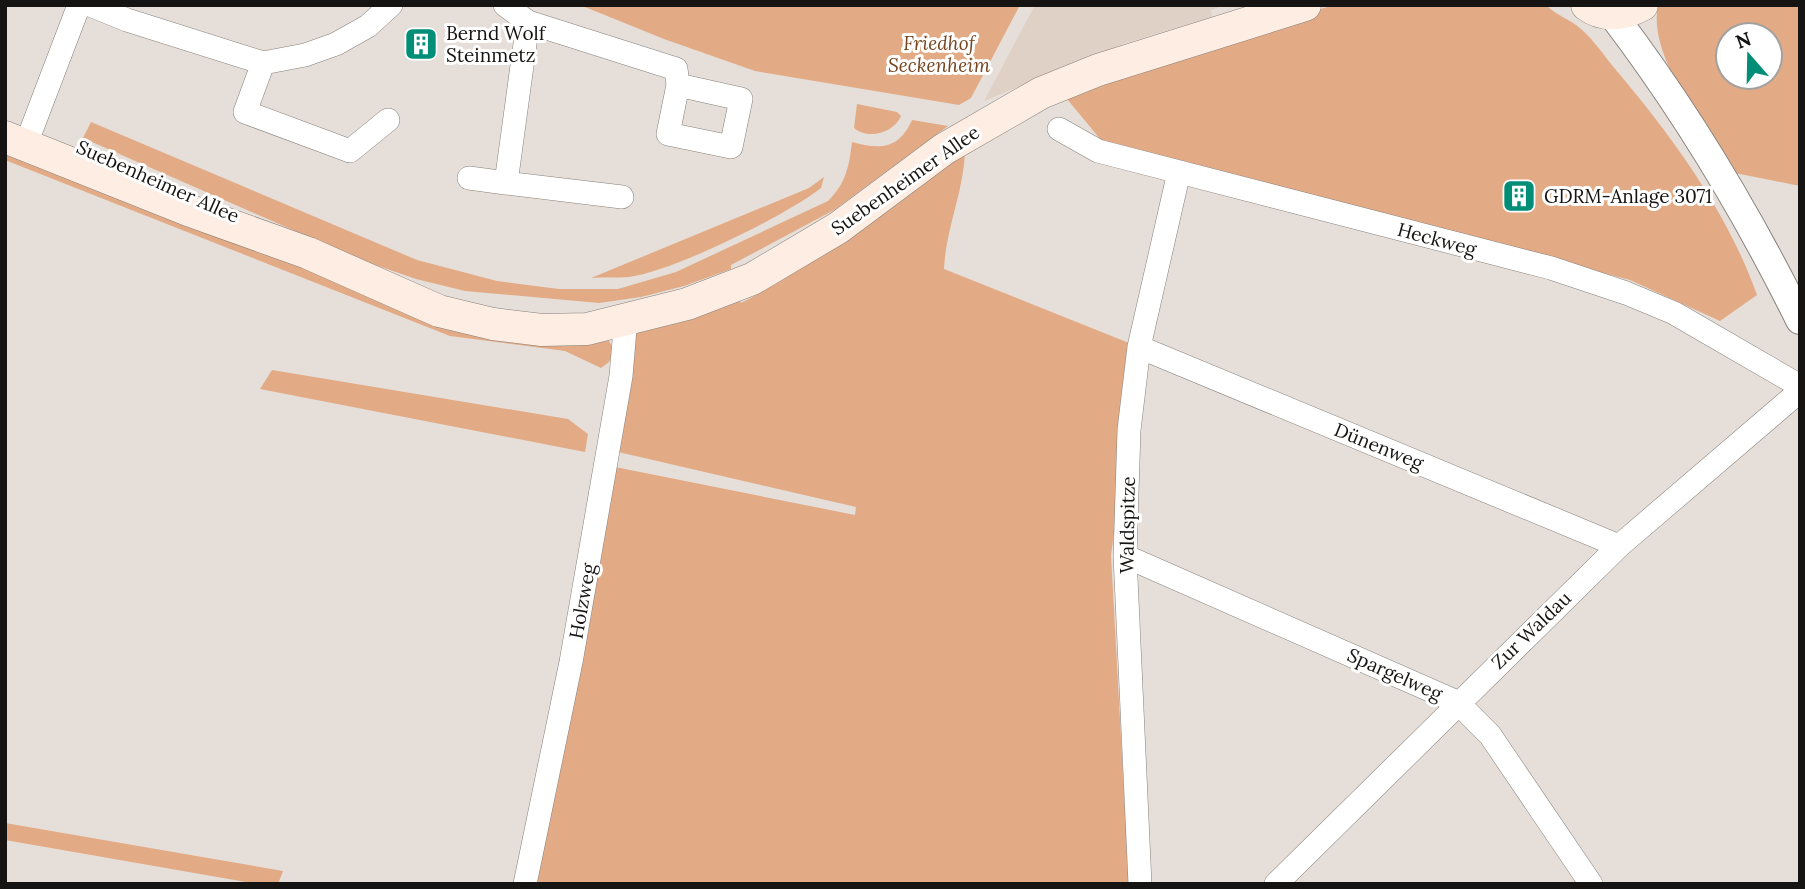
<svg xmlns="http://www.w3.org/2000/svg" width="1805" height="889" viewBox="0 0 1805 889" font-family="Lora,serif">
<style>
.built{fill:#e0d1c7}
.green{fill:#e2ab85;fill-rule:evenodd}
.lines{fill:none;stroke-linecap:round;stroke-linejoin:round}
.minor-casing{stroke:#88817c;stroke-width:24}
.tertiary-casing{stroke:#88817c;stroke-width:30}
.secondary-casing{stroke:#88817c;stroke-width:33}
.minor{stroke:#fff;stroke-width:23}
.tertiary{stroke:#fff;stroke-width:28}
.secondary{stroke:#feede2;stroke-width:32}
.labels{text-anchor:middle;dominant-baseline:central;stroke-width:6;stroke-linejoin:round;paint-order:stroke}
.poi-label{font-size:19px;fill:#161412;stroke:#fff;text-anchor:start}
.park-label{font-size:19px;font-style:italic;fill:#77451f;stroke:#fff}
.street-label{font-size:19px;fill:#161412;stroke:#fff}
</style>
<rect width="100%" height="100%" fill="#e6ded8"/>
<path class="built" d="M 1035,5 L 1224,5 L 1211,10 L 1212,17 L 1126,43 L 984,101 Z"/>
<path class="green" d="M 580,5 L 1020,5 L 971,98 L 959,105 L 755,71 L 664,39 Z
M 1334,5 L 1546,5 C 1557,16 1570,19 1581,29 C 1594,40 1605,57 1616,70 C 1672,136 1728,213 1757,295 L 1720,321 L 1630,280 L 1101,140 L 1067,99 L 1266,25 Z
M 1658,5 L 1800,5 L 1800,186 L 1735,173 C 1708,130 1647,58 1658,5 ZM 1728,35 L 1770,35 L 1770,77 L 1728,77 Z
M 857,104 L 897,112 L 901,116 C 894,133 868,140 854,128 Z
M 912,120 L 948,126 L 834,210 L 731,265 L 731,269 L 684,286 L 641,297 L 599,303 L 465,291 L 416,279 L 361,260 L 83,138 L 91,122 L 417,260 L 497,281 L 559,289 L 618,289 L 676,272 L 828,201 C 846,183 849,167 852,142 C 881,150 899,149 912,120 Z
M 5,144 L 370,290 L 598,331 L 609,341 L 614,350 L 609,362 L 601,368 L 565,351 L 450,336 L 5,160 Z
M 965,150 C 964,191 946,228 944,269 L 1139,347 L 1111,555 L 1129,884 L 530,884 L 610,466 L 855,515 L 856,507 L 614,451 L 634,335 L 640,328 L 737,298 L 741,303 C 822,262 893,203 965,150 Z
M 824,177 L 821,188 C 785,216 674,271 629,277 C 616,278 603,277 591,278 L 809,188 Z
M 272,370 L 568,419 L 588,434 L 585,452 L 260,389 Z
M 5,823 L 283,871 L 278,884 L 257,884 L 5,840 Z"/>
<g class="lines">
<defs>
<path id="minor" d="M 90,5 L 127,20 L 263,63 L 305,55 L 336,44 L 368,26 L 391,5
M 505,5 L 528,22 L 676,69 L 678,85
M 263,63 L 245,112 L 350,151 L 388,120
M 678,85 L 741,99 L 731,147 L 668,134 Z
M 1059,129 L 1098,151 L 1551,268 L 1626,293 L 1674,313 L 1800,386
M 26,144 L 79,5
M 469,178 L 506,183 L 528,22
M 506,183 L 622,197
M 1139,347 L 1619,546
M 1125,556 L 1457,702 L 1490,735 L 1591,884
M 525,884 L 571,662 L 621,376 L 626,317
M 1140,884 L 1125,556 L 1129,430 L 1139,347 L 1179,172
M 1276,884 L 1619,546 L 1800,391"/>
<path id="tertiary" d="M 1612,14 C 1686,111 1746,211 1800,320"/>
<path id="secondary" d="M 1587,5 C 1604,18 1625,14 1642,5
M 5,137 L 188,210 L 308,253 L 439,311 L 493,324 L 542,330 L 587,329 L 687,304 L 752,279 L 838,228 L 944,149 L 1041,93 L 1098,70 L 1305,5"/>
</defs>
<use href="#minor" class="minor-casing"/>
<use href="#tertiary" class="tertiary-casing"/>
<use href="#secondary" class="secondary-casing"/>
<use href="#minor" class="minor"/>
<use href="#tertiary" class="tertiary"/>
<use href="#secondary" class="secondary"/>
</g>
<defs>
<symbol id="building-square" viewBox="-11 -11 22 22"><rect x="-9" y="-9" width="18" height="18" rx="4" fill="#008e77" stroke="#fff"/><path d="M-4-6H4V6H1V3H-1V6H-4ZM-2.5-4.3h1.7v1.8h-1.7ZM.8-4.3h1.7v1.8H.8ZM-2.5-1h1.7V.8h-1.7ZM.8-1h1.7V.8H.8Z" fill="#fff"/></symbol>
</defs>
<g fill-rule="evenodd">
<use href="#building-square" x="402" y="25" width="38" height="38"/>
<use href="#building-square" x="1500" y="177" width="38" height="38"/>
</g>
<g class="labels">
<g class="poi-label">
<text x="446" y="33">Bernd Wolf<tspan x="446" dy="22">Steinmetz</tspan></text>
<text x="1544" y="196">GDRM-Anlage 3071</text>
</g>
<g class="park-label">
<text x="939" y="43">Friedhof<tspan x="939" dy="22">Seckenheim</tspan></text>
</g>
<g class="street-label">
<text transform="translate(905 180) rotate(-35)">Suebenheimer Allee</text>
<text transform="translate(158 181) rotate(24)">Suebenheimer Allee</text>
<text transform="translate(1437 239) rotate(15)">Heckweg</text>
<text transform="translate(1379 446) rotate(22)">Dünenweg</text>
<text transform="translate(1127 525) rotate(-89)">Waldspitze</text>
<text transform="translate(582 601) rotate(-80)">Holzweg</text>
<text transform="translate(1531 630) rotate(-44)">Zur Waldau</text>
<text transform="translate(1395 674) rotate(24)">Spargelweg</text>
</g>
</g>
<rect width="1805" height="889" fill="none" stroke="#161412" stroke-width="14"/>
<g transform="translate(1749 56) rotate(340)"><circle r="33" fill="#ffffff" stroke="#a2a1a0" stroke-width="2"/>
<path d="M0-5L12 26L0 18L-12 26Z" fill="#008e77"/>
<text y="-10" font-size="19" font-weight="bold" text-anchor="middle" fill="#161412">N</text>
</g>
</svg>
